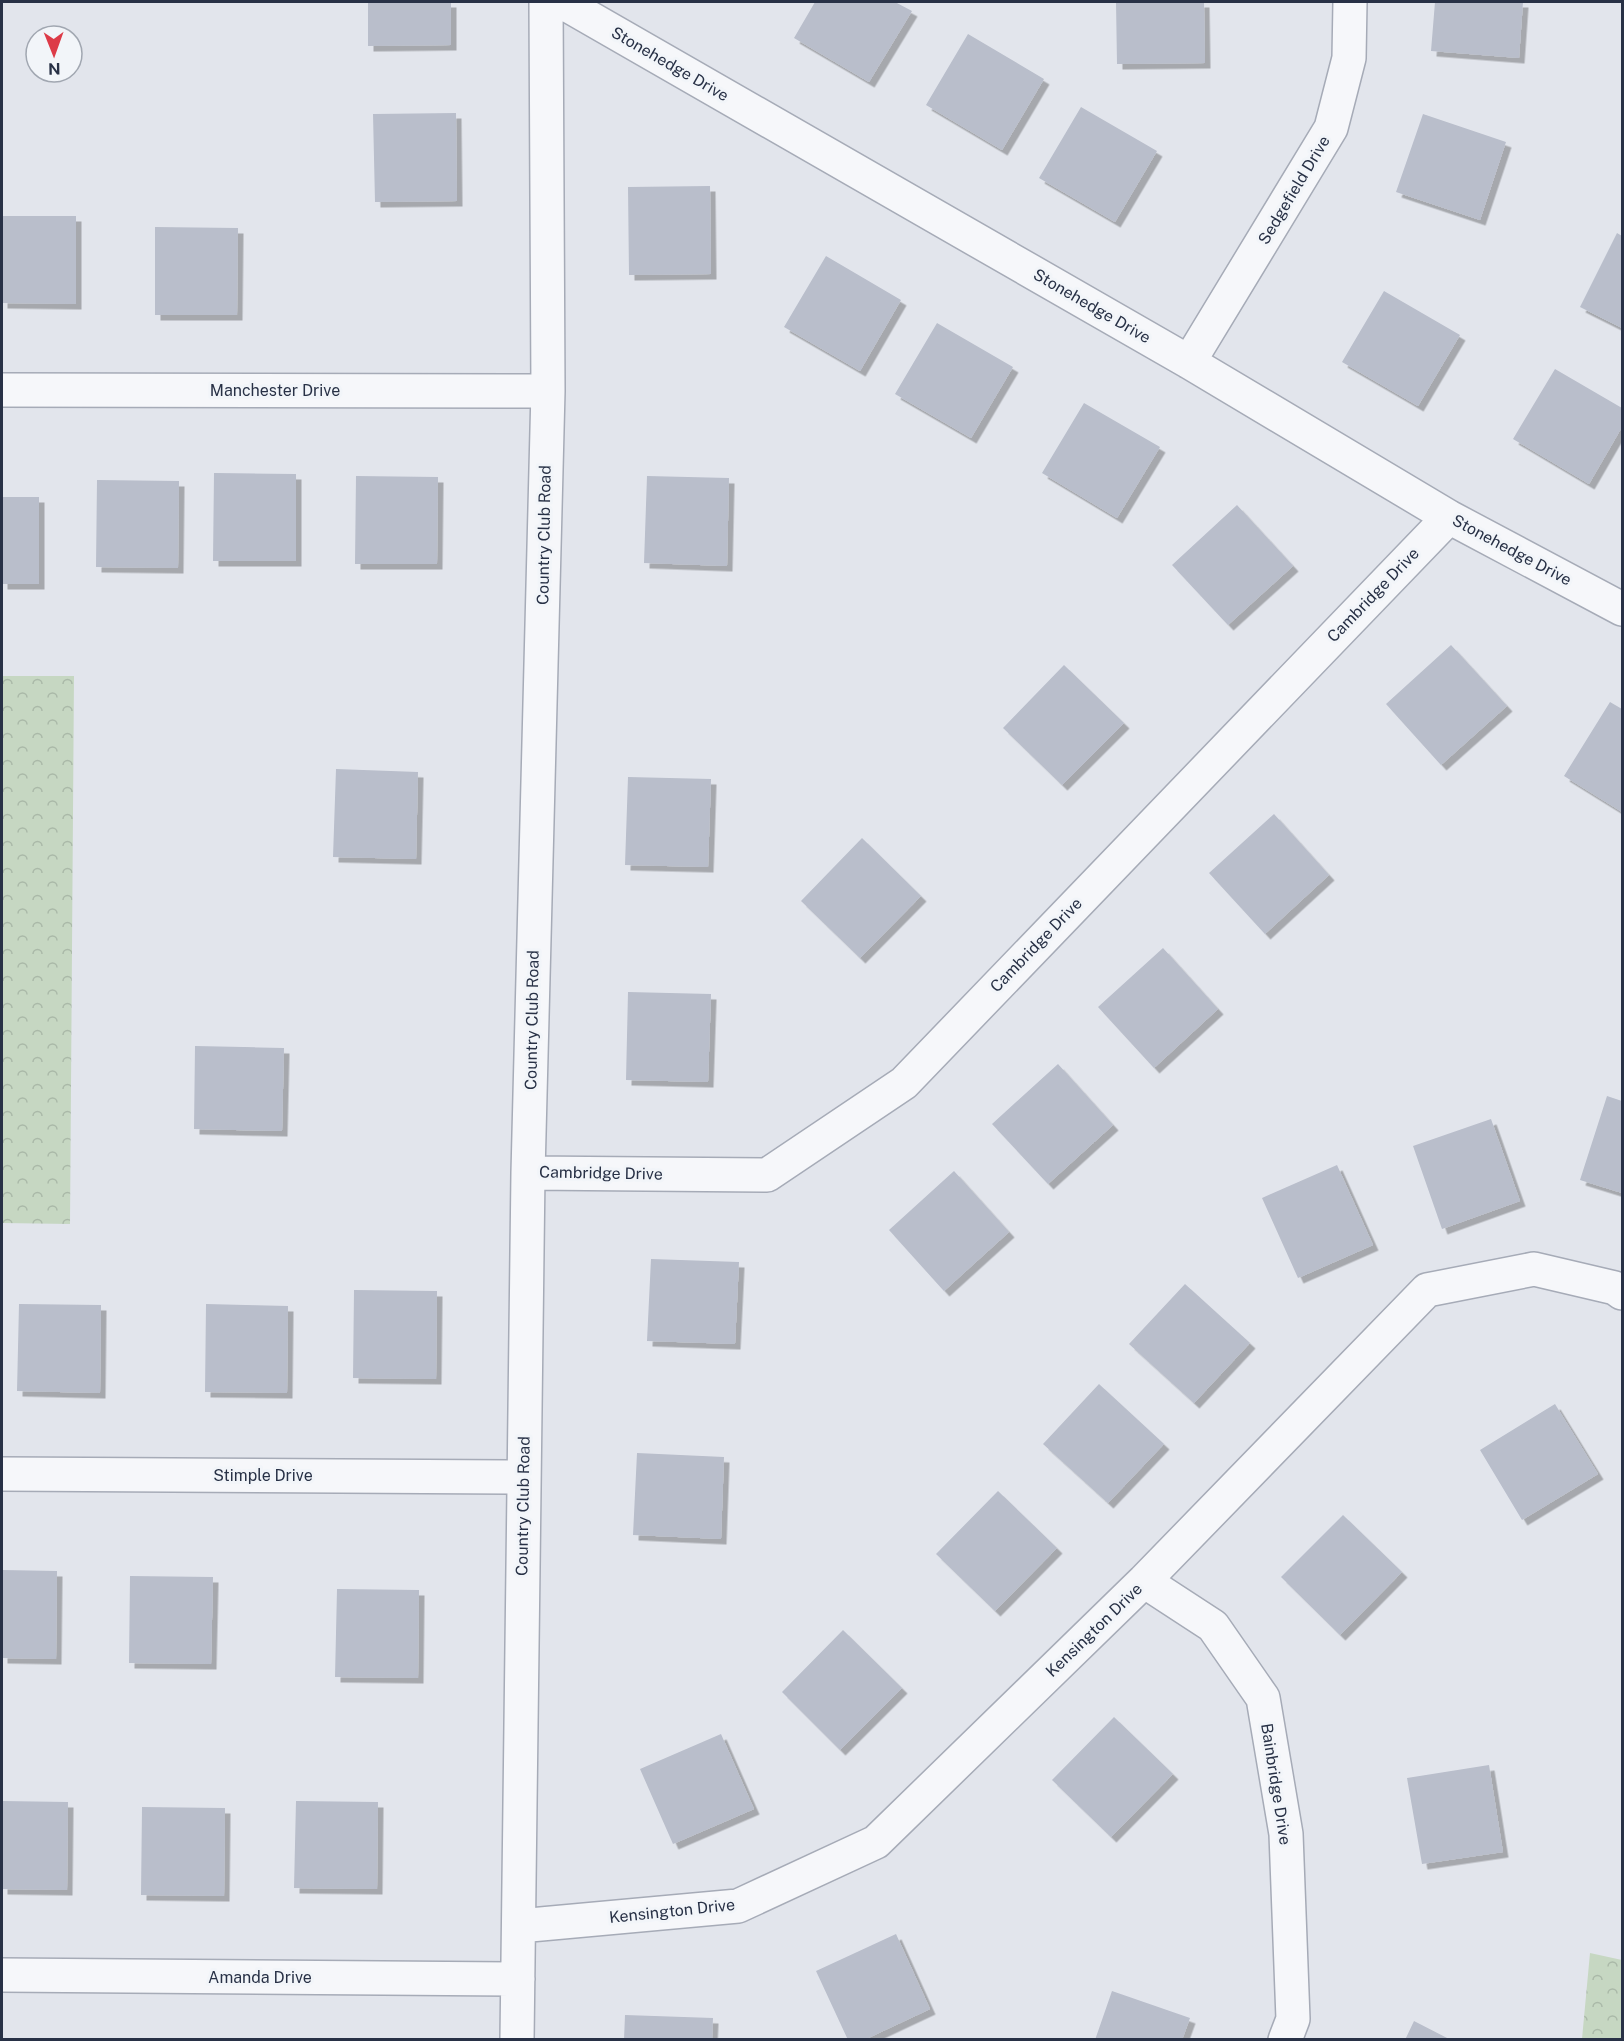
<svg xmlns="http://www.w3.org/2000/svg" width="1624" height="2041" viewBox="0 0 1624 2041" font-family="'Public Sans',sans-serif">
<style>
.forest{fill:url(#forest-crowns)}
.building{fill:#b9becb;filter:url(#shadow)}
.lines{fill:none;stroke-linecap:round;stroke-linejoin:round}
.minor-casing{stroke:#a6abb7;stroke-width:36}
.minor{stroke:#f6f7fa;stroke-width:33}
.labels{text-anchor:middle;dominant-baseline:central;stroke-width:6;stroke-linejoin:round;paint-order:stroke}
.street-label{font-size:16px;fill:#283146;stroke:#f2f5f9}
</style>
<defs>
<pattern id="forest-crowns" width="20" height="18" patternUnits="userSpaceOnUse" patternTransform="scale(1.5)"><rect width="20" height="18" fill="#c6d7c2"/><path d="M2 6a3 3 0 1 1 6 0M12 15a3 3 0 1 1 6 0" fill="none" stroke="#aab9a8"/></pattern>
<filter id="shadow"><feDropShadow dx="5.5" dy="5.5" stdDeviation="0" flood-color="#0004"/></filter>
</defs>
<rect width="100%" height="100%" fill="#e2e5ec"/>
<path class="forest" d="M 2,676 L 74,676 L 70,1224 L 2,1223 Z
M 1590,1953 L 1622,1960 L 1622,2039 L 1582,2039 Z"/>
<path class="building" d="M 368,2 L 451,2 L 451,45 L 368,46 Z
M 815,2 L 895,2 L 912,11 L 869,82 L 794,38 Z
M 1116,2 L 1204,2 L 1205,63 L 1117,64 Z
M 1435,2 L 1523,2 L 1519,58 L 1431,51 Z
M 968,34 L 1044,79 L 1002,150 L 926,105 Z
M 1081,107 L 1157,151 L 1115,222 L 1039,178 Z
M 456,113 L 457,201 L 375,202 L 373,114 Z
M 1423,114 L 1506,142 L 1480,220 L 1396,192 Z
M 710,186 L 711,274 L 629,275 L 628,187 Z
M 2,216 L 76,216 L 76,304 L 2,303 Z
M 155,227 L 238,228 L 237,315 L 155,315 Z
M 1617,233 L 1622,236 L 1622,328 L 1580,307 Z
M 826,256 L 901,300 L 860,371 L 784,327 Z
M 1384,291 L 1460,335 L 1418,406 L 1342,362 Z
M 937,323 L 1013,367 L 971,438 L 895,394 Z
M 1555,369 L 1622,408 L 1622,427 L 1589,484 L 1513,439 Z
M 1084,403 L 1160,447 L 1117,518 L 1042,473 Z
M 214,473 L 296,474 L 296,561 L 213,561 Z
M 356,476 L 438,477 L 437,564 L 355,564 Z
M 647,476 L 729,478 L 727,566 L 644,563 Z
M 97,480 L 179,481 L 178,568 L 96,567 Z
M 2,497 L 39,497 L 39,584 L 2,584 Z
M 1237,505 L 1293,566 L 1228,625 L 1172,565 Z
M 1451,645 L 1507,706 L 1441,765 L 1386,704 Z
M 1064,665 L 1124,723 L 1062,785 L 1003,728 Z
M 1610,702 L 1622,709 L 1622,812 L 1564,776 Z
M 336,769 L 418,772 L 416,859 L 333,857 Z
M 628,777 L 711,779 L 708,867 L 625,865 Z
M 1274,814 L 1329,875 L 1265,934 L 1209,873 Z
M 862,838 L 921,896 L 860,958 L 801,901 Z
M 1163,948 L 1218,1009 L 1154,1068 L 1098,1007 Z
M 628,992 L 711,994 L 708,1082 L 626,1080 Z
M 195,1046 L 284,1048 L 282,1131 L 194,1129 Z
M 1058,1064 L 1113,1125 L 1048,1184 L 992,1124 Z
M 1607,1096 L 1622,1101 L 1622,1193 L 1580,1180 Z
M 1491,1119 L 1520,1201 L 1442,1229 L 1413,1146 Z
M 1337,1165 L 1373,1245 L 1298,1278 L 1262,1198 Z
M 954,1171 L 1009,1232 L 944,1291 L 889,1230 Z
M 651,1259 L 739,1262 L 735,1344 L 647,1341 Z
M 1185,1284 L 1250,1343 L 1194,1403 L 1129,1344 Z
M 354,1290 L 437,1291 L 436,1379 L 353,1378 Z
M 19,1304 L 101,1305 L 100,1393 L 17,1391 Z
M 206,1304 L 288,1306 L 287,1393 L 205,1392 Z
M 1099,1384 L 1164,1444 L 1108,1503 L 1043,1444 Z
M 1555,1404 L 1598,1474 L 1522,1520 L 1480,1450 Z
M 637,1453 L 724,1457 L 721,1539 L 633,1535 Z
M 998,1491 L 1057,1548 L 995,1611 L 936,1554 Z
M 1343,1515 L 1402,1572 L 1340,1635 L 1281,1577 Z
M 2,1570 L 57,1571 L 56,1659 L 2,1658 Z
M 130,1576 L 213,1577 L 211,1664 L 129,1663 Z
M 337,1589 L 419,1590 L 418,1678 L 335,1677 Z
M 843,1630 L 902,1688 L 840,1750 L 782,1692 Z
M 1114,1717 L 1173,1774 L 1111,1837 L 1052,1780 Z
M 721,1734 L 754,1809 L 673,1844 L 640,1769 Z
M 1489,1765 L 1503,1852 L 1422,1864 L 1407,1778 Z
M 2,1801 L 68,1802 L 67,1890 L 2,1889 Z
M 296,1801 L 378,1802 L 377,1889 L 294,1888 Z
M 142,1807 L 225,1808 L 224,1896 L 141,1895 Z
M 896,1934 L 930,2009 L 864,2040 L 848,2040 L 816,1971 Z
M 1112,1991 L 1190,2018 L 1182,2040 L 1095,2040 Z
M 625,2015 L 713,2018 L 712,2040 L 624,2040 Z
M 1414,2021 L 1451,2040 L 1405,2040 Z"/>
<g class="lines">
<defs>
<path id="minor" d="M 562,2 L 1189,362 L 1449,517 L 1622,609
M 1189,362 L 1331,128 L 1349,58 L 1350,2
M 2,390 L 548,391
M 528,1173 L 767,1175 L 904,1083 L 1449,517
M 2,1474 L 524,1477
M 1144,1581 L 1213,1626 L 1263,1698 L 1286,1834 L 1293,2019 L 1285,2040
M 519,1926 L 738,1906 L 876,1842 L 1144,1581 L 1427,1290 L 1534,1269 L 1615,1288 L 1622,1293
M 2,1975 L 518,1979
M 517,2040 L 528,1173 L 548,391 L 546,2"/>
</defs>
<use href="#minor" class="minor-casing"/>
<use href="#minor" class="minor"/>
</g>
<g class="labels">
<g class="street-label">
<text transform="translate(670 64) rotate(30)">Stonehedge Drive</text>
<text transform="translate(1294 190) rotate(-59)">Sedgefield Drive</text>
<text transform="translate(1092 306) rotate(30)">Stonehedge Drive</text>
<text x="275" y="390">Manchester Drive</text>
<text transform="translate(544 535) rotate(-89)">Country Club Road</text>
<text transform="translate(1512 550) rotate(28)">Stonehedge Drive</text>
<text transform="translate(1373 595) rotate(-46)">Cambridge Drive</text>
<text transform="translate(1036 945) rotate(-46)">Cambridge Drive</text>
<text transform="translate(532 1020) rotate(-89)">Country Club Road</text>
<text transform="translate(601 1173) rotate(1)">Cambridge Drive</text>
<text x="263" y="1475">Stimple Drive</text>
<text transform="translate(523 1506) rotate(-89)">Country Club Road</text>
<text transform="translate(1094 1630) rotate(-44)">Kensington Drive</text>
<text transform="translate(1276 1784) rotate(81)">Bainbridge Drive</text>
<text transform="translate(672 1911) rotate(-6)">Kensington Drive</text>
<text x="260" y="1977">Amanda Drive</text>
</g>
</g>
<rect width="1624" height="2041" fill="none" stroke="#283146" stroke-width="6"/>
<g transform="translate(54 54) rotate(179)"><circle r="28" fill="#f2f5f9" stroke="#a1a7b1" stroke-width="1.5"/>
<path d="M0-4.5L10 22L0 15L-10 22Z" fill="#dd3b48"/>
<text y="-9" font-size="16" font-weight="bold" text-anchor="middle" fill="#283146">N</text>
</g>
</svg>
